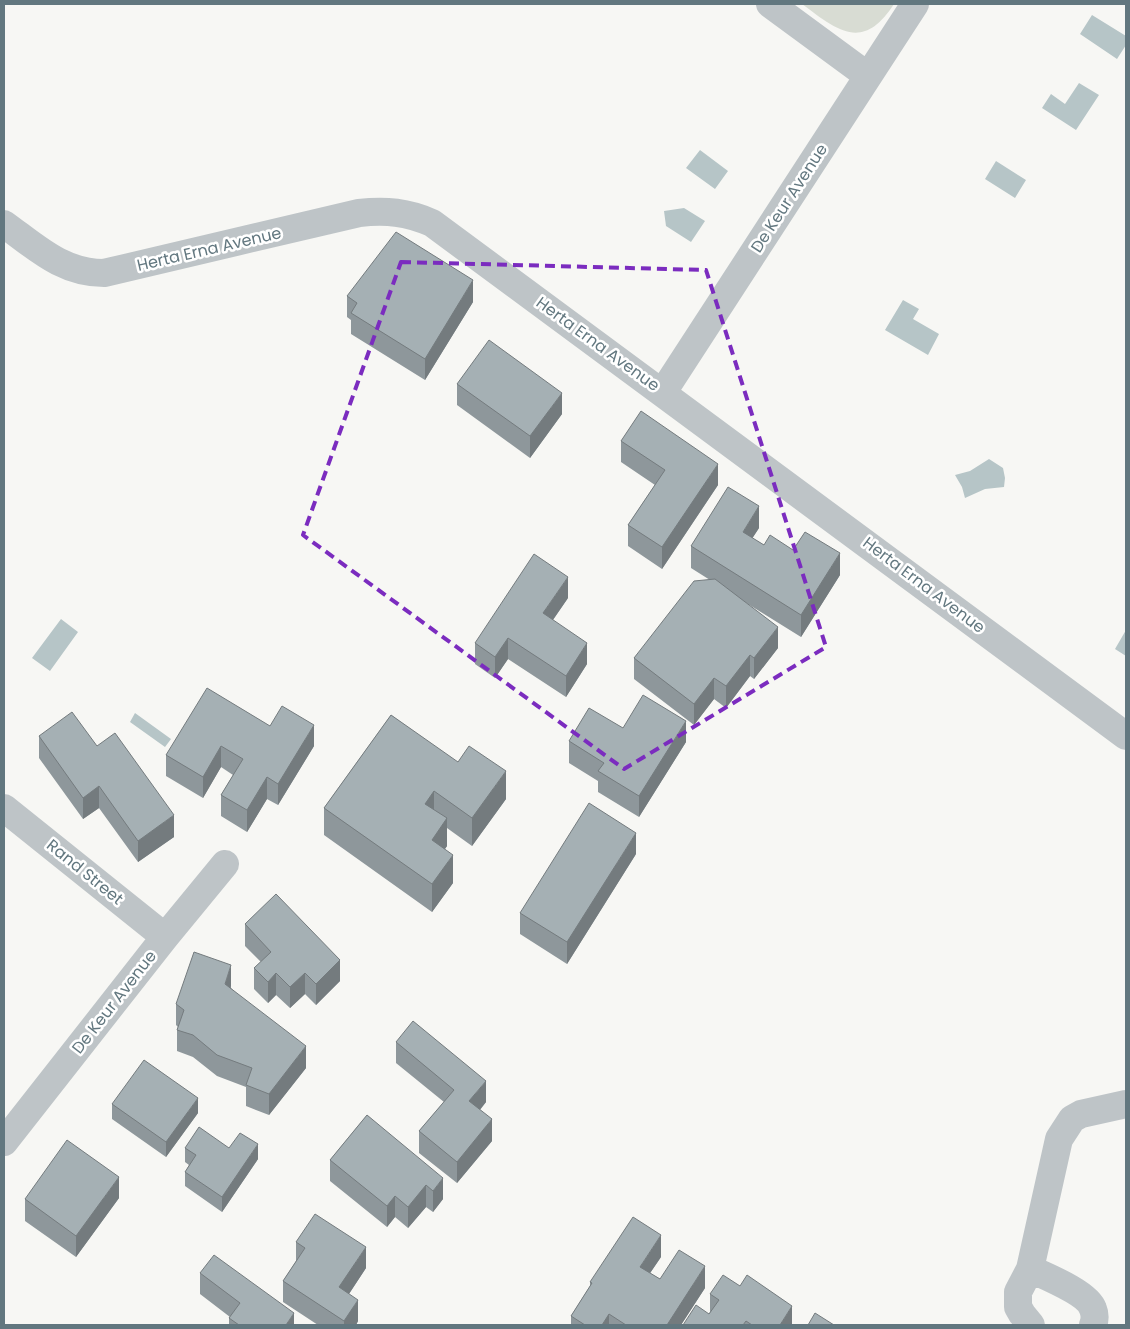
<svg xmlns="http://www.w3.org/2000/svg" width="1130" height="1329" viewBox="0 0 1130 1329" font-family="Poppins,sans-serif">
<style>
.green{fill:#d8dcd3}
.water{fill:#b6c5c7}
.lines{fill:none;stroke-linecap:round;stroke-linejoin:round}
.minor{stroke:#bec4c7;stroke-width:28}
.wall{fill:#8e979b}
.shaded-wall{fill:#747b7e}
.building{fill:#a5b0b4;stroke:#747b7e}
.marked{fill:none;stroke:#7b2cbf;stroke-width:4;stroke-dasharray:10 6;stroke-linejoin:round}
.labels{text-anchor:middle;dominant-baseline:central;stroke-width:5;stroke-linejoin:round;paint-order:stroke}
.street-label{font-size:16px;fill:#62777f;stroke:#fff}
</style>
<rect width="100%" height="100%" fill="#f7f7f4"/>
<path class="green" d="M 802,4 L 894,4 C 863,52 838,31 802,4 Z"/>
<path class="water" d="M 1092,15 L 1126,36 L 1126,45 L 1117,59 L 1080,34 Z
M 1079,83 L 1099,95 L 1076,130 L 1042,108 L 1051,94 L 1065,104 Z
M 700,150 L 728,171 L 715,189 L 686,168 Z
M 996,161 L 1026,180 L 1015,198 L 985,179 Z
M 684,208 L 705,221 L 691,242 L 666,226 L 664,211 Z
M 903,300 L 919,309 L 913,319 L 939,334 L 928,355 L 885,330 Z
M 989,459 L 1003,468 L 1005,478 L 1004,487 L 985,489 L 965,498 L 962,487 L 955,475 L 970,471 Z
M 61,619 L 78,632 L 50,671 L 32,658 Z
M 1126,630 L 1126,656 L 1115,649 Z
M 135,713 L 171,739 L 165,747 L 130,722 Z"/>
<g class="lines">
<path class="minor" d="M 770,4 L 868,76
M 4,224 C 36,247 62,273 104,273 L 359,213 C 386,210 407,212 432,223 L 1126,736
M 663,392 L 915,4
M 4,808 L 165,937
M 4,1142 L 165,937 L 225,864
M 1030,1269 C 1045,1276 1088,1293 1093,1309 C 1095,1314 1095,1320 1093,1325
M 1031,1325 L 1022,1314 L 1018,1307 L 1018,1292 L 1030,1269 L 1059,1139 L 1072,1119 L 1081,1114 L 1126,1104"/>
</g>
<path class="wall" d="M 347,296 L 473,302 L 425,380 L 351,334 L 351,320 L 347,317 Z
M 457,384 L 562,414 L 530,458 L 457,405 Z
M 621,441 L 718,485 L 662,569 L 628,546 L 628,525 L 655,485 L 621,462 Z
M 759,528 L 752,538 L 764,545 L 793,550 L 840,575 L 801,637 L 743,601 L 778,648 L 754,679 L 750,676 L 726,708 L 714,699 L 694,725 L 634,679 L 634,658 L 710,580 L 691,568 L 691,546 Z
M 568,598 L 553,620 L 587,664 L 566,697 L 508,659 L 495,678 L 475,664 L 475,643 Z
M 391,715 L 506,799 L 472,846 L 447,828 L 447,846 L 445,849 L 453,883 L 432,912 L 324,835 L 324,808 Z
M 270,726 L 314,746 L 278,805 L 267,799 L 247,832 L 221,816 L 221,795 L 233,775 L 221,767 L 203,798 L 166,776 L 166,755 Z
M 623,728 L 686,742 L 639,817 L 598,792 L 598,781 L 569,763 L 569,741 Z
M 39,736 L 97,746 L 174,837 L 138,862 L 99,808 L 83,819 L 39,758 Z
M 636,854 L 567,964 L 520,934 L 520,913 Z
M 245,924 L 340,981 L 316,1005 L 305,994 L 290,1008 L 276,995 L 268,1003 L 254,989 L 254,968 L 261,962 L 245,946 Z
M 231,986 L 231,988 L 306,1068 L 269,1115 L 246,1106 L 246,1087 L 217,1076 L 193,1057 L 177,1051 L 177,1030 L 178,1027 L 176,1025 L 176,1004 Z
M 396,1042 L 486,1102 L 480,1110 L 492,1141 L 457,1183 L 419,1153 L 419,1131 L 444,1102 L 396,1063 Z
M 112,1104 L 198,1113 L 166,1157 L 112,1119 Z
M 367,1115 L 443,1199 L 433,1212 L 426,1207 L 408,1228 L 395,1217 L 387,1227 L 330,1181 L 330,1160 Z
M 185,1148 L 229,1148 L 258,1159 L 222,1212 L 185,1186 L 185,1172 L 189,1165 L 185,1162 Z
M 119,1198 L 76,1257 L 25,1221 L 25,1199 Z
M 296,1242 L 366,1268 L 349,1294 L 358,1321 L 356,1325 L 318,1325 L 283,1302 L 283,1281 L 296,1261 Z
M 661,1257 L 650,1273 L 660,1279 L 705,1288 L 681,1325 L 571,1325 L 571,1316 L 590,1286 L 590,1282 Z
M 200,1273 L 294,1325 L 229,1325 L 229,1318 L 230,1317 L 200,1294 Z
M 710,1294 L 792,1325 L 683,1325 L 709,1314 L 710,1312 Z"/>
<path class="shaded-wall" d="M 473,280 L 473,302 L 425,380 L 425,359 Z
M 562,393 L 562,414 L 530,458 L 530,436 Z
M 718,464 L 718,485 L 662,569 L 662,547 Z
M 759,506 L 759,528 L 743,553 L 743,532 Z
M 840,553 L 840,575 L 801,637 L 801,615 Z
M 568,577 L 568,598 L 543,634 L 543,613 Z
M 778,627 L 778,648 L 754,679 L 754,658 Z
M 508,638 L 508,659 L 495,678 L 495,657 Z
M 587,643 L 587,664 L 566,697 L 566,676 Z
M 750,655 L 750,676 L 726,708 L 726,686 Z
M 714,678 L 714,699 L 694,725 L 694,704 Z
M 686,721 L 686,742 L 639,817 L 639,796 Z
M 314,725 L 314,746 L 278,805 L 278,784 Z
M 221,746 L 221,767 L 203,798 L 203,777 Z
M 506,771 L 506,799 L 472,846 L 472,818 Z
M 267,777 L 267,799 L 247,832 L 247,810 Z
M 99,786 L 99,808 L 83,819 L 83,798 Z
M 434,791 L 434,819 L 425,804 Z
M 174,815 L 174,837 L 138,862 L 138,841 Z
M 447,818 L 447,846 L 432,867 L 432,840 Z
M 636,833 L 636,854 L 567,964 L 567,942 Z
M 453,855 L 453,883 L 432,912 L 432,884 Z
M 340,960 L 340,981 L 316,1005 L 316,984 Z
M 231,965 L 231,986 L 225,1005 L 225,984 Z
M 276,973 L 276,995 L 268,1003 L 268,982 Z
M 305,973 L 305,994 L 290,1008 L 290,987 Z
M 306,1046 L 306,1068 L 269,1115 L 269,1094 Z
M 486,1081 L 486,1102 L 469,1123 L 469,1101 Z
M 198,1098 L 198,1113 L 166,1157 L 166,1142 Z
M 492,1119 L 492,1141 L 457,1183 L 457,1162 Z
M 258,1144 L 258,1159 L 222,1212 L 222,1197 Z
M 119,1177 L 119,1198 L 76,1257 L 76,1236 Z
M 443,1178 L 443,1199 L 433,1212 L 433,1191 Z
M 426,1185 L 426,1207 L 408,1228 L 408,1207 Z
M 395,1196 L 395,1217 L 387,1227 L 387,1206 Z
M 661,1235 L 661,1257 L 640,1288 L 640,1267 Z
M 366,1247 L 366,1268 L 339,1309 L 339,1287 Z
M 705,1266 L 705,1288 L 681,1325 L 667,1325 Z
M 358,1300 L 358,1321 L 356,1325 L 344,1325 L 344,1321 Z
M 792,1306 L 792,1325 L 780,1325 Z
M 294,1313 L 294,1325 L 286,1325 Z
M 609,1314 L 609,1325 L 602,1325 Z"/>
<path class="building" d="M 396,232 L 473,280 L 425,359 L 351,313 L 357,303 L 347,296 Z
M 489,340 L 562,393 L 530,436 L 457,384 Z
M 641,411 L 718,464 L 662,547 L 628,525 L 665,470 L 621,441 Z
M 728,487 L 759,506 L 743,532 L 764,545 L 770,535 L 793,550 L 805,532 L 840,553 L 801,615 L 691,546 Z
M 534,554 L 568,577 L 543,613 L 587,643 L 566,676 L 508,638 L 495,657 L 475,643 Z
M 715,579 L 778,627 L 754,658 L 750,655 L 726,686 L 714,678 L 694,704 L 634,658 L 694,581 Z
M 207,688 L 270,726 L 282,706 L 314,725 L 278,784 L 267,777 L 247,810 L 221,795 L 243,759 L 221,746 L 203,777 L 166,755 Z
M 643,695 L 686,721 L 639,796 L 598,771 L 604,763 L 569,741 L 589,708 L 623,728 Z
M 72,712 L 97,746 L 115,733 L 174,815 L 138,841 L 99,786 L 83,798 L 39,736 Z
M 391,715 L 458,762 L 469,746 L 506,771 L 472,818 L 434,791 L 425,804 L 447,818 L 432,840 L 453,855 L 432,884 L 324,808 Z
M 589,803 L 636,833 L 567,942 L 520,913 Z
M 276,894 L 340,960 L 316,984 L 305,973 L 290,987 L 276,973 L 268,982 L 254,968 L 271,952 L 245,924 Z
M 194,952 L 231,965 L 225,984 L 306,1046 L 269,1094 L 246,1085 L 252,1068 L 217,1055 L 193,1035 L 177,1030 L 184,1010 L 176,1004 Z
M 413,1021 L 486,1081 L 469,1101 L 492,1119 L 457,1162 L 419,1131 L 454,1090 L 396,1042 Z
M 144,1060 L 198,1098 L 166,1142 L 112,1104 Z
M 367,1115 L 443,1178 L 433,1191 L 426,1185 L 408,1207 L 395,1196 L 387,1206 L 330,1160 Z
M 199,1127 L 229,1148 L 240,1133 L 258,1144 L 222,1197 L 185,1172 L 196,1155 L 185,1148 Z
M 67,1140 L 119,1177 L 76,1236 L 25,1199 Z
M 315,1214 L 366,1247 L 339,1287 L 358,1300 L 344,1321 L 283,1281 L 305,1248 L 296,1242 Z
M 633,1217 L 661,1235 L 640,1267 L 660,1279 L 679,1250 L 705,1266 L 667,1325 L 626,1325 L 609,1314 L 602,1325 L 585,1325 L 571,1316 L 592,1283 L 590,1282 Z
M 214,1255 L 294,1313 L 286,1325 L 239,1325 L 229,1318 L 240,1303 L 200,1273 Z
M 723,1275 L 740,1286 L 747,1275 L 792,1306 L 780,1325 L 752,1325 L 746,1321 L 743,1325 L 683,1325 L 696,1305 L 709,1314 L 719,1300 L 710,1294 Z
M 815,1313 L 834,1325 L 808,1325 Z"/>
<path class="marked" d="M 401,262 L 706,270 L 826,647 L 624,769 L 303,535 Z"/>
<g class="labels">
<g class="street-label">
<text transform="translate(789 198) rotate(-57)">De Keur Avenue</text>
<text transform="translate(209 249) rotate(-13)">Herta Erna Avenue</text>
<text transform="translate(598 344) rotate(36)">Herta Erna Avenue</text>
<text transform="translate(924 585) rotate(37)">Herta Erna Avenue</text>
<text transform="translate(85 872) rotate(39)">Rand Street</text>
<text transform="translate(114 1002) rotate(-52)">De Keur Avenue</text>
</g>
</g>
<rect width="1130" height="1329" fill="none" stroke="#62777f" stroke-width="10"/>
</svg>
